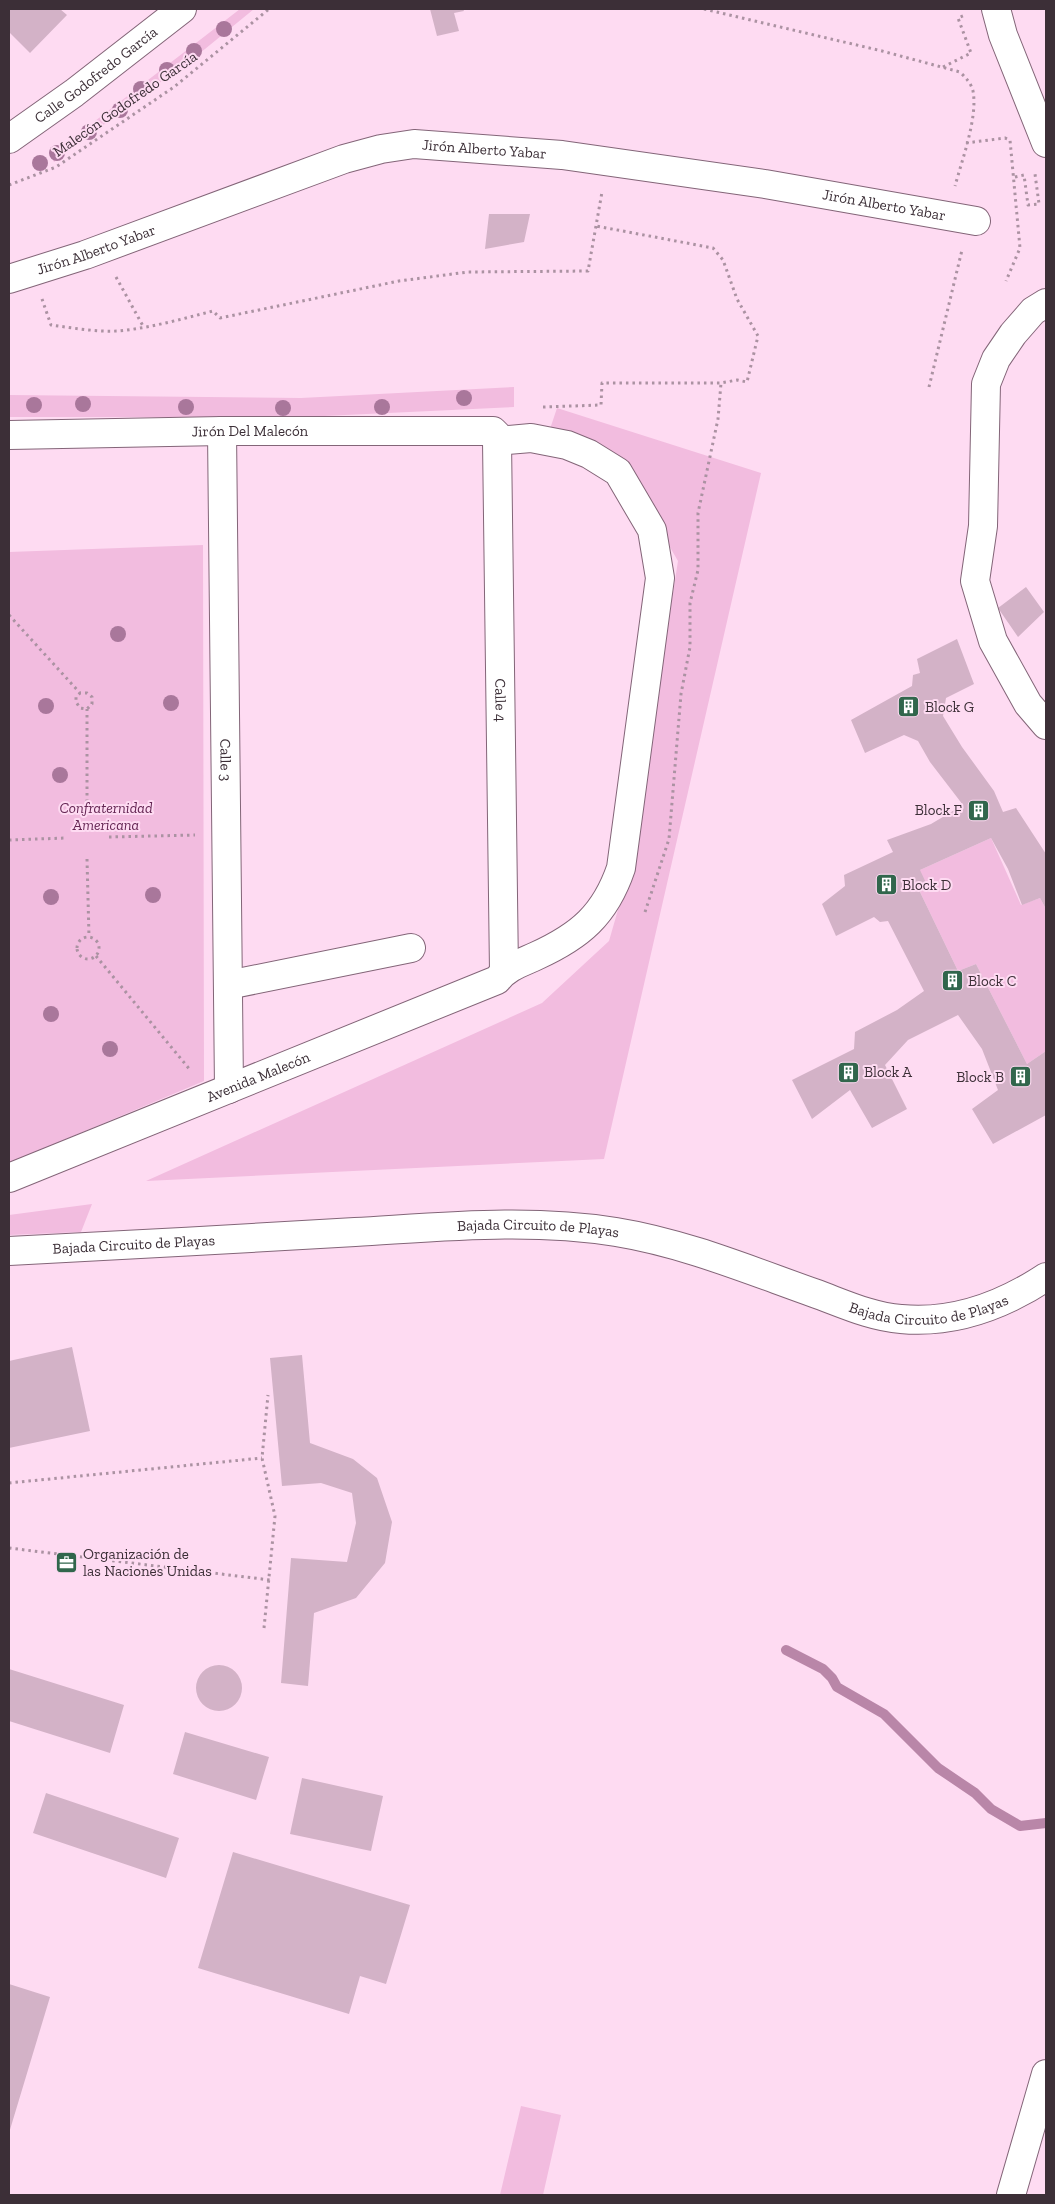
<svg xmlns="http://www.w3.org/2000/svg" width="1055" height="2204" viewBox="0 0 1055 2204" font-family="'Zilla Slab',serif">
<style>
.green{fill:#f2bcdf}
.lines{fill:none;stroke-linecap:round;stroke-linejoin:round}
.stream{stroke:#b986a8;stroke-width:10}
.building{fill:#d3b2c7}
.minor-casing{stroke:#836578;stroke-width:30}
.major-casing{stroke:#836578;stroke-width:30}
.highway-casing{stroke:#836578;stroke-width:30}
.path{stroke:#ab92a2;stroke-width:3;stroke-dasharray:2.5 4;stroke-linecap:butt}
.minor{stroke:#fff;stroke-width:28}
.major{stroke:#fff;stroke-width:28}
.highway{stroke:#fff;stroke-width:28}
.tree{fill:#a9779b}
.labels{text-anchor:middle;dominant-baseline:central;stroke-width:4;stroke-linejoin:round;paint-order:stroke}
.street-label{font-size:15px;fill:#3c2f37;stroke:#fedbf2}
.poi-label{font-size:15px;fill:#3c2f37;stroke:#fedbf2;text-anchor:start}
.park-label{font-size:15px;font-style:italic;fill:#642553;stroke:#fedbf2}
</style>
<rect width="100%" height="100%" fill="#fedbf2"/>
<path class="green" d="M 240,9 L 254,9 L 205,49 L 54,162 L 51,155 Z
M 514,387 L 514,407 L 303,417 L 9,417 L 9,395 L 301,398 Z
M 557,408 L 761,473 L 604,1159 L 146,1181 L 542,1003 L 609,941 L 630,868 L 678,561 L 620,461 L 550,429 Z
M 203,545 L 204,1081 L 9,1163 L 9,552 Z
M 991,838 L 1021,905 L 1040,898 L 1046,909 L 1046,1051 L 1027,1064 L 976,964 L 958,971 L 920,892 L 920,870 Z
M 92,1204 L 81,1232 L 9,1235 L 9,1215 Z
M 521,2106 L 561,2115 L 543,2195 L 500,2195 Z"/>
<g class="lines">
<path class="stream" d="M 786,1650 L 823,1669 L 832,1678 L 837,1687 L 884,1714 L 938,1768 L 975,1793 L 991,1809 L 1020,1826 L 1046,1823"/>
</g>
<path class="building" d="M 9,9 L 60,9 L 67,15 L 30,53 L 9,32 Z
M 430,9 L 463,9 L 464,11 L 454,13 L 459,31 L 437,36 Z
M 489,214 L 530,214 L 524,242 L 485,249 Z
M 1026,587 L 1044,612 L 1018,637 L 998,608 Z
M 957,639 L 974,684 L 946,698 L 943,716 L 962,747 L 994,791 L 1003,812 L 1016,808 L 1046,854 L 1046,909 L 1040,898 L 1022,905 L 1008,869 L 991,838 L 920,870 L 927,885 L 920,892 L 958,971 L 976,964 L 1027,1064 L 1046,1051 L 1046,1115 L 993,1144 L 972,1109 L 998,1090 L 982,1049 L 958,1015 L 908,1040 L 885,1065 L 907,1109 L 872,1128 L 850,1090 L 812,1119 L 792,1080 L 854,1049 L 855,1032 L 897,1010 L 924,991 L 888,921 L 880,922 L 874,917 L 836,936 L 822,904 L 845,886 L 844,875 L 893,852 L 887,840 L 931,824 L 963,805 L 930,762 L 918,741 L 904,735 L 865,753 L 851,720 L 912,686 L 913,675 L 920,673 L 917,659 Z
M 72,1347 L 90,1431 L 9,1448 L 9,1361 Z
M 302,1355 L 310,1443 L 353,1459 L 377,1478 L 392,1522 L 385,1563 L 356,1598 L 314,1613 L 308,1686 L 281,1683 L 291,1558 L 347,1562 L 356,1523 L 352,1493 L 321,1483 L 282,1486 L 270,1358 Z
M196 1688a23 23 0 1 1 46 0a23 23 0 1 1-46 0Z
M 9,1669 L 124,1705 L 110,1753 L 9,1721 Z
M 185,1732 L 269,1757 L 256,1800 L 173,1774 Z
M 302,1778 L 383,1796 L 371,1851 L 290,1834 Z
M 46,1793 L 179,1838 L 166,1878 L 33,1833 Z
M 233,1852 L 410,1905 L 386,1984 L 360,1976 L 349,2014 L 198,1968 Z
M 9,1984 L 50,1997 L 9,2133 Z"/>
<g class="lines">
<defs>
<g id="minor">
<path d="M 996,9 L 1003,35 L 1046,143"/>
<path id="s1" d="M 9,139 L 74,93 L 182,9"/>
<path id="s2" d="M 9,279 L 85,255 L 344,159 L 381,149 L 414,144 L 562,155 L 765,184 L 976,221"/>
<path d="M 1046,303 L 1033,311 L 1013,334 L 996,359 L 986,384 L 983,526 L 975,581 L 993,641 L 1028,704 L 1046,725"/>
<path id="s3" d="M 222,431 L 229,1089"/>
<path id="s4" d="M 9,435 L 222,431 L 493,431 L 497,435 L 497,441 L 504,971"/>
<path d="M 228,985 L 411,948"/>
<path id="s5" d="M 9,1178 L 497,980 C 507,967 521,963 536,956 C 580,936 605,915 621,868 L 660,578 L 652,530 L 618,472 L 589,454 L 567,445 L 531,438 L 497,441"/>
</g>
<g id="major">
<path id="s6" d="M 9,1251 C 124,1245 240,1239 355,1232 C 442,1227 529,1218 616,1232 C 684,1243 749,1270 814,1293 C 842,1303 871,1317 901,1319 C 954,1324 1002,1306 1046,1277"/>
</g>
<path id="highway" d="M 1011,2195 L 1046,2074"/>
</defs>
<use href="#minor" class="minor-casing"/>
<use href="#major" class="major-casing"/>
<use href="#highway" class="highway-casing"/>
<path class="path" d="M 704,9 L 882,51 L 960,72 C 966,78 971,83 973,91 C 978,117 962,160 955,186
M 943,67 L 971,53 L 958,18 L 965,15
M 966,143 L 1005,138 L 1010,140 L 1020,248 L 1006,281
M 1015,177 L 1024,175 L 1028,205 L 1039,204 L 1035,174 L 1037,173
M 9,185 L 56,167 L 174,87 L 269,9
M 116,277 L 143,326
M 42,299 L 51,325 C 73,328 96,332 118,331 C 150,328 182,319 213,311 L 220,318 L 399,281 L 468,272 L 588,271 L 602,192
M 929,387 L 962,250
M 543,407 L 601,405 L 602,383 L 721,383 L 737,380 L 747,382 L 758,336 L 737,299 L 723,260 L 713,248 L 596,226
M 9,615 L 80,693 L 87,693 L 92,697 L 92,704 L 87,709 L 80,708 L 76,702 L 76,697 L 80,693
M 87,815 L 87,709
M 109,837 L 195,835
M 9,840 L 66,838
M 87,859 L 89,937
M 645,912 L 669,839 L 681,694 L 690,647 L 690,603 L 698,570 L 698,513 L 718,419 L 721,383
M77 948a11 11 0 1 1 22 0a11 11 0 1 1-22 0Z
M 96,956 L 191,1071
M 9,1483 L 262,1458
M 9,1548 L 270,1580
M 264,1628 L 275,1516 L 262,1458 L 268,1395"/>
<use href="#minor" class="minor"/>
<use href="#major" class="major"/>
<use href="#highway" class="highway"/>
</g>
<g class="tree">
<circle cx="224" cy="29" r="8"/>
<circle cx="194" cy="51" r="8"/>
<circle cx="167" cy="70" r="8"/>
<circle cx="141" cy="89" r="8"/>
<circle cx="120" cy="110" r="8"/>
<circle cx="89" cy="132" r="8"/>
<circle cx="57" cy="153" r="8"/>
<circle cx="40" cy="163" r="8"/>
<circle cx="464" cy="398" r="8"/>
<circle cx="83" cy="404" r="8"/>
<circle cx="34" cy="405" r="8"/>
<circle cx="186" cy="407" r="8"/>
<circle cx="382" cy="407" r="8"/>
<circle cx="283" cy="408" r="8"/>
<circle cx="118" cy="634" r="8"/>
<circle cx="171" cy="703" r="8"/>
<circle cx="46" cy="706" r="8"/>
<circle cx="60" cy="775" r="8"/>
<circle cx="153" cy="895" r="8"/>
<circle cx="51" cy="897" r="8"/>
<circle cx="51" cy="1014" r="8"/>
<circle cx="110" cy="1049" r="8"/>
</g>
<defs>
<symbol id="building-square" viewBox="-11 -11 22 22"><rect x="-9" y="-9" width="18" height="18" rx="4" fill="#31664c" stroke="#fedbf2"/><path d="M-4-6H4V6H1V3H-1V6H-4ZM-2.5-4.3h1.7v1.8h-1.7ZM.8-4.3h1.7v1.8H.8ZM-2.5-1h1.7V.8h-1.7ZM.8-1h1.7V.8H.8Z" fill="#fff"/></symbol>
<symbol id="office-square" viewBox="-11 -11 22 22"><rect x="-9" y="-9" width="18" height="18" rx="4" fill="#31664c" stroke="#fedbf2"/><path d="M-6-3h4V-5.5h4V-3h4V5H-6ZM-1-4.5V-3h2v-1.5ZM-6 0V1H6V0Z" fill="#fff"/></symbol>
</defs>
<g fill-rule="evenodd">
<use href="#building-square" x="896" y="694" width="25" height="25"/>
<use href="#building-square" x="966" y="798" width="25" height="25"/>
<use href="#building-square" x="874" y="872" width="25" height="25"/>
<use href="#building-square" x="940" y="968" width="25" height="25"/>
<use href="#building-square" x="836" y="1060" width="25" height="25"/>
<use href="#building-square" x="1008" y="1064" width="25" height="25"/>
<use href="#office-square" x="54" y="1550" width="25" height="25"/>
</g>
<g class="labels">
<g class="street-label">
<text stroke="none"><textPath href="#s1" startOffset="108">Calle Godofredo García</textPath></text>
<text transform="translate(125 104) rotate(-35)">Malecón Godofredo García</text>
<text stroke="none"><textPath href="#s2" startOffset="498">Jirón Alberto Yabar</textPath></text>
<text stroke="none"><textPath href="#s2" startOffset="902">Jirón Alberto Yabar</textPath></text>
<text stroke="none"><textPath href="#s2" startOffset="92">Jirón Alberto Yabar</textPath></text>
<text stroke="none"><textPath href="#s4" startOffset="241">Jirón Del Malecón</textPath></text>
<text stroke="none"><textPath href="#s4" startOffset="755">Calle 4</textPath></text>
<text stroke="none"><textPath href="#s3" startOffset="329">Calle 3</textPath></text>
<text stroke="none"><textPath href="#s5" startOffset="269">Avenida Malecón</textPath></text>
<text stroke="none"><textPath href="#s6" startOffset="530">Bajada Circuito de Playas</textPath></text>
<text stroke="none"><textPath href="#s6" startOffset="125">Bajada Circuito de Playas</textPath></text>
<text stroke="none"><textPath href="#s6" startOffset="935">Bajada Circuito de Playas</textPath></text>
</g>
<g class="poi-label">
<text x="925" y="707">Block G</text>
<text x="962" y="810" text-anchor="end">Block F</text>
<text x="902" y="885">Block D</text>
<text x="968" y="981">Block C</text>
<text x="864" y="1072">Block A</text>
<text x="1004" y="1077" text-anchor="end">Block B</text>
<text x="83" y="1554">Organización de<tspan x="83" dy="17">las Naciones Unidas</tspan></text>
</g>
<g class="park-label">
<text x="106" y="808">Confraternidad<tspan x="106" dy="17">Americana</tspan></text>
</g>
</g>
<rect width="1055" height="2204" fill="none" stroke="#3c2f37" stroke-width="20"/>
</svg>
